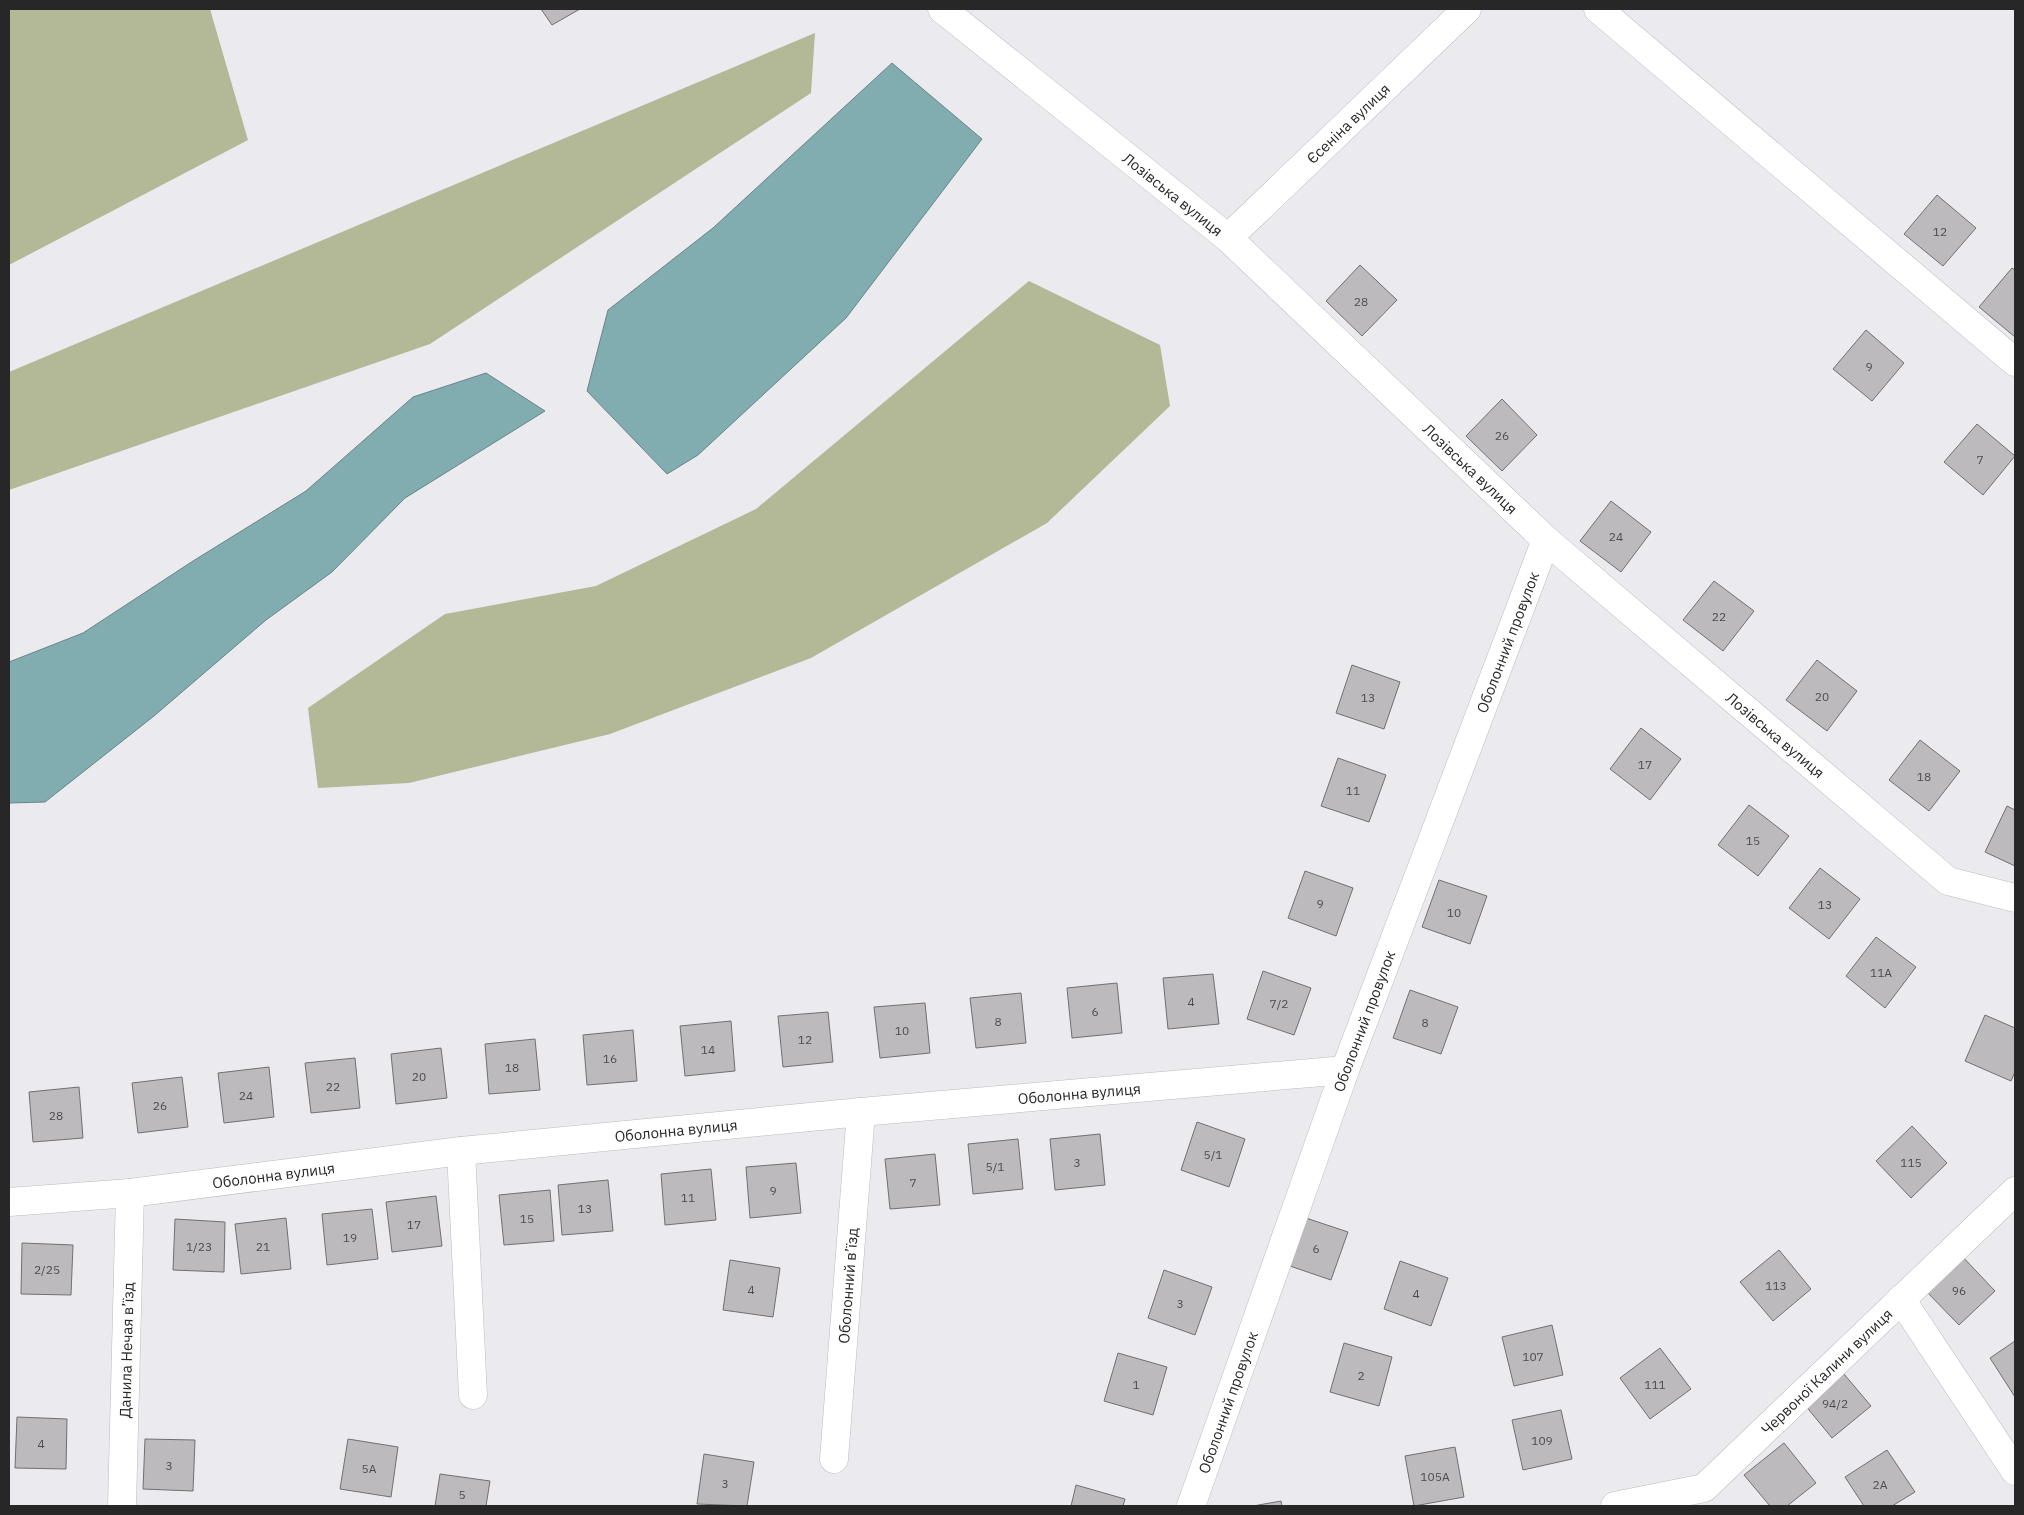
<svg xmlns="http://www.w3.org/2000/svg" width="2024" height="1515" viewBox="0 0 2024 1515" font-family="'IBM Plex Sans',sans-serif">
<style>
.forest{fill:#b3b897}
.water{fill:#82adb0;stroke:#678587}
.building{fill:#bdbabd;stroke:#726f73}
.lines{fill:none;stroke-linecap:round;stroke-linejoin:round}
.street-casing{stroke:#bbbbbf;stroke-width:29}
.street{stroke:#fff;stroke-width:28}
.labels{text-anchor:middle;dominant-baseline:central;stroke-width:4;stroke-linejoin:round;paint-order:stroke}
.number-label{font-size:12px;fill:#4c4c4d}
.street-label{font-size:15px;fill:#272728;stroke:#f8f8fc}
</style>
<rect width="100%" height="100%" fill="#ebeaef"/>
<path class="forest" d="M 9,9 L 210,9 L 248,140 L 9,265 Z
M 815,33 L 811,93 L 430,344 L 9,490 L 9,372 Z
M 1029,281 L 1160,345 L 1170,406 L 1047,523 L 811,658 L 610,734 L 409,783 L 318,788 L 308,708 L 445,614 L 596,586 L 756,509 Z"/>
<path class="water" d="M 892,63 L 982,139 L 846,318 L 698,455 L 667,474 L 587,391 L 608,310 L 713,228 Z
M 486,373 L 545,411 L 405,498 L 332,572 L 266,620 L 154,716 L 45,802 L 9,803 L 9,662 L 83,633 L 193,561 L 306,491 L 413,397 Z"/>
<path class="building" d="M 541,9 L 580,9 L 552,25 Z
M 1937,195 L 1976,228 L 1943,266 L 1904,234 Z
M 1360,265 L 1397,300 L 1362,336 L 1326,301 Z
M 2012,268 L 2015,270 L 2015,337 L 1979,307 Z
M 1866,330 L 1904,363 L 1872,401 L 1833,369 Z
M 1502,399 L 1537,435 L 1502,471 L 1466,436 Z
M 1977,424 L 2015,456 L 1983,495 L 1944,462 Z
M 1611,501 L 1651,532 L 1621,572 L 1580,541 Z
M 1714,581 L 1754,611 L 1723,651 L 1683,620 Z
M 1817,660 L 1857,691 L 1827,731 L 1786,700 Z
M 1352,665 L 1400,682 L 1384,729 L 1336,713 Z
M 1641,728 L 1681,759 L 1650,800 L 1610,769 Z
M 1920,740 L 1960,771 L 1929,811 L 1889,780 Z
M 1338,758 L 1386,775 L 1369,822 L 1321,806 Z
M 1749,805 L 1789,836 L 1758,876 L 1718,845 Z
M 2007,806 L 2015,810 L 2015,866 L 1985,852 Z
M 1820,868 L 1860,899 L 1829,939 L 1789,908 Z
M 1305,871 L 1353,888 L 1336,936 L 1288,918 Z
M 1439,880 L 1487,896 L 1470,944 L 1422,927 Z
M 1876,937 L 1916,967 L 1885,1008 L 1846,976 Z
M 1263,971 L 1311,988 L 1294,1035 L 1247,1019 Z
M 1213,974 L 1219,1024 L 1168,1029 L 1163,978 Z
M 1117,983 L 1122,1033 L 1072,1038 L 1067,988 Z
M 1410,990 L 1458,1007 L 1441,1054 L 1393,1038 Z
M 1021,993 L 1026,1043 L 976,1048 L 970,998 Z
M 925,1003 L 930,1053 L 880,1058 L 874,1007 Z
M 828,1012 L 833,1062 L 783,1067 L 778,1016 Z
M 1985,1015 L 2015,1028 L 2015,1072 L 2011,1081 L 1965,1061 Z
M 731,1021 L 735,1071 L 685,1076 L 680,1026 Z
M 633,1030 L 637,1081 L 587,1085 L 583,1035 Z
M 535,1039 L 540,1090 L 489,1094 L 485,1044 Z
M 441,1048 L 447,1098 L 396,1104 L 391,1054 Z
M 355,1058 L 360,1108 L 311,1113 L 305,1063 Z
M 269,1067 L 274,1117 L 224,1123 L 218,1073 Z
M 182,1077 L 188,1127 L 138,1133 L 132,1083 Z
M 79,1087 L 83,1138 L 33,1142 L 29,1092 Z
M 1197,1122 L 1245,1139 L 1229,1187 L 1181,1170 Z
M 1912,1126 L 1947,1163 L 1911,1198 L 1876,1161 Z
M 1100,1134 L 1105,1185 L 1055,1190 L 1050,1139 Z
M 1018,1139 L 1023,1189 L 973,1194 L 968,1144 Z
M 935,1154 L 940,1205 L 890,1209 L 885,1159 Z
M 796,1163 L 801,1213 L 750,1218 L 746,1167 Z
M 711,1169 L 716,1220 L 665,1225 L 661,1174 Z
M 608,1180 L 613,1231 L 562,1235 L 558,1185 Z
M 550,1190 L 554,1241 L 504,1245 L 499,1195 Z
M 436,1196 L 442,1246 L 392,1252 L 386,1202 Z
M 372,1209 L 378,1259 L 327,1265 L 322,1214 Z
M 1300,1216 L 1348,1232 L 1331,1280 L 1284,1264 Z
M 286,1218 L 291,1269 L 241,1274 L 235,1224 Z
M 175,1219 L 225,1222 L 224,1272 L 173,1270 Z
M 22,1243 L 73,1245 L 71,1295 L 21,1294 Z
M 1779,1250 L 1811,1289 L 1773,1321 L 1740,1282 Z
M 1960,1254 L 1995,1291 L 1959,1325 L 1924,1289 Z
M 730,1260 L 780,1268 L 773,1317 L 723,1310 Z
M 1400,1261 L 1448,1278 L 1431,1326 L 1384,1309 Z
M 1164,1270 L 1212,1287 L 1195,1335 L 1148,1318 Z
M 1552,1325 L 1563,1375 L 1514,1386 L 1502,1337 Z
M 2015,1341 L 2015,1397 L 1990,1358 Z
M 1344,1343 L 1392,1357 L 1379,1406 L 1330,1392 Z
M 1660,1348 L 1691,1389 L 1650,1419 L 1620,1378 Z
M 1118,1353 L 1167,1367 L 1153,1415 L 1104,1401 Z
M 1838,1367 L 1871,1406 L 1832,1438 L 1800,1399 Z
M 1561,1410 L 1572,1459 L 1523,1470 L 1512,1420 Z
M 17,1417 L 67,1419 L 66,1469 L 15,1468 Z
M 145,1439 L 195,1440 L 193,1491 L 143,1489 Z
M 348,1439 L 398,1447 L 391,1497 L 340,1489 Z
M 1784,1443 L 1816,1483 L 1787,1506 L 1770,1506 L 1744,1475 Z
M 1455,1447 L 1464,1497 L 1414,1506 L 1405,1456 Z
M 1887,1450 L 1915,1492 L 1892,1506 L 1864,1506 L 1845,1477 Z
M 704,1454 L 754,1462 L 747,1506 L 697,1504 Z
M 440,1474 L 490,1481 L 486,1506 L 435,1506 Z
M 1076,1485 L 1125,1499 L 1123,1506 L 1071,1506 Z
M 1281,1501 L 1282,1506 L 1253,1506 Z"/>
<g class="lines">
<defs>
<g id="street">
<path id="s1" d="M 942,9 L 1228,238 L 1546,540 L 1948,881 L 2015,898"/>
<path d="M 1598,9 L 2015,362"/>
<path id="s2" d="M 1228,238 L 1467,9"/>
<path d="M 461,1151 L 473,1395"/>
<path id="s3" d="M 9,1202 L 130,1193 L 461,1151 L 861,1112 L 1345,1070"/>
<path d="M 1901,1299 L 2015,1471"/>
<path id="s4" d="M 834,1459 L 861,1112"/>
<path id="s5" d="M 122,1506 L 130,1193"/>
<path id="s6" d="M 1191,1506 L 1345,1070 L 1546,540"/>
<path id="s7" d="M 1615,1506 L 1704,1488 L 2015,1191"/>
</g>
</defs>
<use href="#street" class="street-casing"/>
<use href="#street" class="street"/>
</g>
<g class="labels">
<g class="number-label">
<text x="1940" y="231">12</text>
<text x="1361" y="301">28</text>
<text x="1869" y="366">9</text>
<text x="1502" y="435">26</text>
<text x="1980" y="459">7</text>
<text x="1616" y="536">24</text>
<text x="1719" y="616">22</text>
<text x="1822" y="696">20</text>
<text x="1368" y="697">13</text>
<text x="1645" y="764">17</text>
<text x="1924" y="776">18</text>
<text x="1353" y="790">11</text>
<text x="1753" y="840">15</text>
<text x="1320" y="903">9</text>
<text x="1825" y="904">13</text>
<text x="1454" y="912">10</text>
<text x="1881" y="972">11А</text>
<text x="1191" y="1001">4</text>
<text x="1279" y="1003">7/2</text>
<text x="1095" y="1011">6</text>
<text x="998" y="1021">8</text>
<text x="1425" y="1022">8</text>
<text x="902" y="1030">10</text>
<text x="805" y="1039">12</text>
<text x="708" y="1049">14</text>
<text x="610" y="1058">16</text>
<text x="512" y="1067">18</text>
<text x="419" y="1076">20</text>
<text x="333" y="1086">22</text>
<text x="246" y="1095">24</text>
<text x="160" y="1105">26</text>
<text x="56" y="1115">28</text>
<text x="1213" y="1154">5/1</text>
<text x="1077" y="1162">3</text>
<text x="1911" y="1162">115</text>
<text x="995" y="1166">5/1</text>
<text x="913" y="1182">7</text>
<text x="773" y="1190">9</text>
<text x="688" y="1197">11</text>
<text x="585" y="1208">13</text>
<text x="527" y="1218">15</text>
<text x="414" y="1224">17</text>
<text x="350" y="1237">19</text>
<text x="199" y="1246">1/23</text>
<text x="263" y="1246">21</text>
<text x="1316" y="1248">6</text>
<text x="47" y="1269">2/25</text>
<text x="1776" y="1285">113</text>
<text x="751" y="1289">4</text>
<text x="1959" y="1290">96</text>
<text x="1416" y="1293">4</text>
<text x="1180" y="1303">3</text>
<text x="1533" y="1356">107</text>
<text x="1361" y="1375">2</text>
<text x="1136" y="1384">1</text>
<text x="1655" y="1384">111</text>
<text x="1835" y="1403">94/2</text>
<text x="1542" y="1440">109</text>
<text x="41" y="1443">4</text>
<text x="169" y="1465">3</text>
<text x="369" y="1468">5А</text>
<text x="1435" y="1476">105А</text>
<text x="725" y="1483">3</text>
<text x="1880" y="1484">2А</text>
<text x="462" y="1494">5</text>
</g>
<g class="street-label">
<text stroke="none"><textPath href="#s2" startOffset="166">Єсеніна вулиця</textPath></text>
<text stroke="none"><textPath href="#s1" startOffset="296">Лозівська вулиця</textPath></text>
<text stroke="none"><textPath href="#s1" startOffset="701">Лозівська вулиця</textPath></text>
<text stroke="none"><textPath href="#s6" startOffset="920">Оболонний провулок</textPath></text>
<text stroke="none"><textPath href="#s1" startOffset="1106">Лозівська вулиця</textPath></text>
<text stroke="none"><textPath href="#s6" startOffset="515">Оболонний провулок</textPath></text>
<text stroke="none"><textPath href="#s3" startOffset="1076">Оболонна вулиця</textPath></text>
<text stroke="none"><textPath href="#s3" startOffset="671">Оболонна вулиця</textPath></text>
<text stroke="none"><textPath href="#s3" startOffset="266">Оболонна вулиця</textPath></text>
<text stroke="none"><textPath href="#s4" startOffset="174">Оболонний в’їзд</textPath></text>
<text stroke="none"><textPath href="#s5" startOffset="156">Данила Нечая в’їзд</textPath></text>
<text stroke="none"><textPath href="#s7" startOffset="260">Червоної Калини вулиця</textPath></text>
<text stroke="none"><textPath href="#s6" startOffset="110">Оболонний провулок</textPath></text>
</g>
</g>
<rect width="2024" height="1515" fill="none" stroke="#272728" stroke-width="20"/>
</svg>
